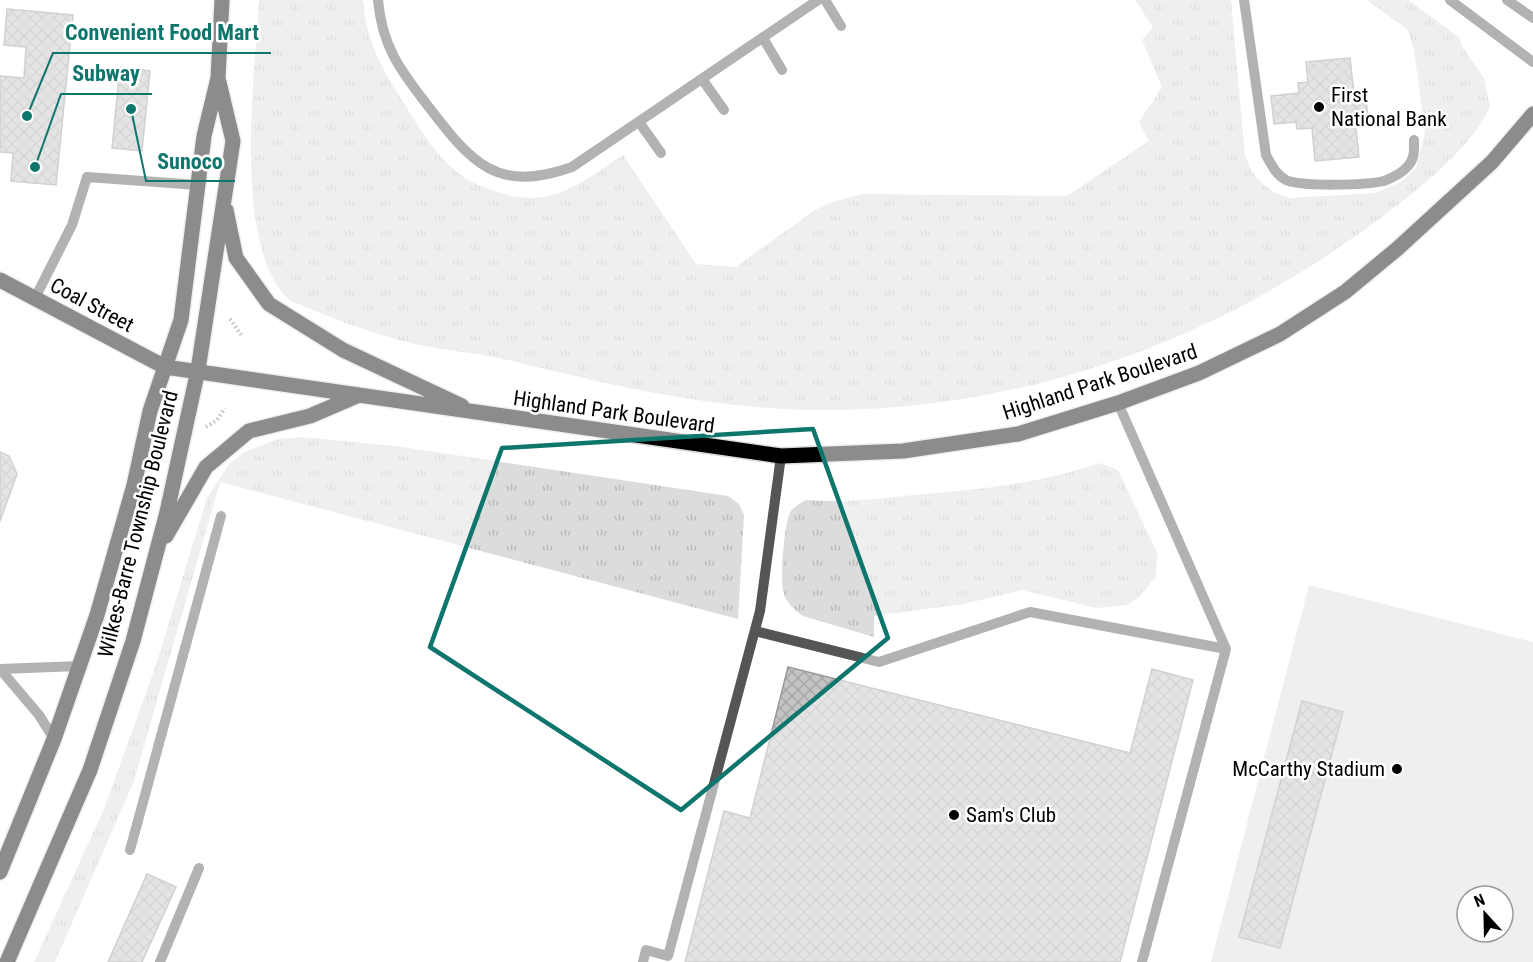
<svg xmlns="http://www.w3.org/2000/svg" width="1533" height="962" viewBox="0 0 1533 962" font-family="'Roboto Condensed',sans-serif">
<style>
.grass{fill:url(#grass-tufts)}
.pitch{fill:#dcdcdc;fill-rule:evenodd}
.building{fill:url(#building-cross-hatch);stroke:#999;stroke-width:1.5}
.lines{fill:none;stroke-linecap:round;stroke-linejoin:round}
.primary-casing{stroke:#dbdbdb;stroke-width:18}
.path{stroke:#777;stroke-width:4;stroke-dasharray:1.5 3;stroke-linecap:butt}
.service{stroke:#555;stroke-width:10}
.primary{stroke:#000;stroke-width:15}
.marked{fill:none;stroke:#0f766e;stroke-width:4.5;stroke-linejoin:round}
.poi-dot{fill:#000;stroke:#fff;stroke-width:2}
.labels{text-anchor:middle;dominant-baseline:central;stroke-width:5;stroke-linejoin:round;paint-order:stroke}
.poi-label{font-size:21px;fill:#000;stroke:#fff;text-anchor:start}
.street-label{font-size:21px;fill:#000;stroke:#fff}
.leader{fill:none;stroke:#0f766e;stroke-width:2}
.callout-dot{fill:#0f766e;stroke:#fff;stroke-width:2}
.callout-label{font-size:22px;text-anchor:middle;font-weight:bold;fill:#0f766e;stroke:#fff;stroke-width:5;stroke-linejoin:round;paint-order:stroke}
</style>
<defs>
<pattern id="grass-tufts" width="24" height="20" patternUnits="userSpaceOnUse" patternTransform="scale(1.5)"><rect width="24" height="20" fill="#dcdcdc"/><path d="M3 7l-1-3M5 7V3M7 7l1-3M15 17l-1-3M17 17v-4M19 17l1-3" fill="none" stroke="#bbb"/></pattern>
<pattern id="building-cross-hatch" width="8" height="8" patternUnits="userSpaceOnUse" patternTransform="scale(1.5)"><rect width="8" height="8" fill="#c4c4c4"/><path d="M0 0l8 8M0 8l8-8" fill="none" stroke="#a7a7a7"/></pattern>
</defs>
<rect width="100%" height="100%" fill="#fff"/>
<path class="grass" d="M 259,0 L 363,0 C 366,42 384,73 407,108 C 431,147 451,179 497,192 C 513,197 531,200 547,196 C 574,191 600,170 623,155 L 696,264 L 736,267 L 815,210 L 836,201 L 862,194 L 1067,196 L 1149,141 L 1139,122 L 1162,87 L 1142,40 L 1153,27 L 1135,0 L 1231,0 L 1245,155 L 1251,170 L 1261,182 L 1275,193 L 1290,198 L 1375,193 L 1401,182 L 1416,168 L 1425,132 L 1414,50 L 1408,30 L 1367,0 L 1408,0 L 1460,38 L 1461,45 L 1484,78 L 1490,106 C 1470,155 1388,214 1344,244 C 1169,366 950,429 736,405 C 660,397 586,379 512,361 C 480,353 447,351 415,344 C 372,334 332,318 291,301 C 231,251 255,73 259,0 Z
M 301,437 L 395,446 L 728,496 L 739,504 L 744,515 L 738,619 L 220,482 L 134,781 L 55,962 L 34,962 L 104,809 L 156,665 L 207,498 L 230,463 L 245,452 L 278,439 Z
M 1099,463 L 1118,470 L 1158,555 L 1155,578 L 1137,599 L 1126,605 L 1097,608 L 1022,590 L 964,604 L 874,616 L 874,637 L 803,616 C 794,610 786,602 783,591 C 780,578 784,522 791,511 C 795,506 801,503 806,500 C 842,503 877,499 913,495 C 975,490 1040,484 1099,463 Z"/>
<path class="pitch" d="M 1309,585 L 1533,642 L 1533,962 L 1211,962 ZM 1467,896 L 1503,896 L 1503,932 L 1467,932 Z"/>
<path class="building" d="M 7,9 L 73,15 L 56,185 L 11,181 L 13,153 L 0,152 L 0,76 L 24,78 L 26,47 L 4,45 Z
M 1350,58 L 1354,93 L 1365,92 L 1368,118 L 1355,119 L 1359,157 L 1315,161 L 1312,128 L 1297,129 L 1296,122 L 1274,124 L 1271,96 L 1299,93 L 1298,83 L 1308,82 L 1306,62 Z
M 120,67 L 150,71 L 142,151 L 112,148 Z
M 0,452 L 9,456 L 17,474 L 0,521 Z
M 788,667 L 1130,753 L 1152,669 L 1193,680 L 1120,962 L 685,962 L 724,811 L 750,818 Z
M 1302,701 L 1343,712 L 1280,948 L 1239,937 Z
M 147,874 L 176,887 L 142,962 L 108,962 Z"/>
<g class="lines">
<defs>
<path id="primary" d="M 226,210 L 236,258 L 269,304 L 343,350 L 462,406
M 0,280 L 165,367 L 781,456 L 903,451 L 1018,434 L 1118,403 L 1199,373 L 1280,334 L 1345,292 L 1397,249 L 1492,162 L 1533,114
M 166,536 L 206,467 L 249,431 L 310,416 L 359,395
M 0,872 L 54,739 L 97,615 L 134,485 L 150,411 L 181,320 L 204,136 L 218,78 L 222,0
M 7,962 L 90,770 L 133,641 L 167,512 L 198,370 L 233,141 L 218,78"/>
</defs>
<use href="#primary" class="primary-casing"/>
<path class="path" d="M 230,319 L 242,336
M 206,427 L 217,420 L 225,408"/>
<path class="service" d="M 378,0 C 382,46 400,70 428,106 C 471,162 496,194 572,167 L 818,0
M 825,0 L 841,26
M 1244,0 L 1266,155 C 1271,164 1276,175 1286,180 C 1301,187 1367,185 1384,181 C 1392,178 1402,173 1408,166 C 1415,158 1414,150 1414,140
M 1450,0 L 1533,62
M 1507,0 L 1533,18
M 763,38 L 782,70
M 702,79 L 724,110
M 639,122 L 661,153
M 35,298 L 72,225 L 87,177 L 198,185
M 1118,403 L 1226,649 L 1142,962
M 755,631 L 879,662 L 1030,612 L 1226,649
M 0,669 L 39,715 L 54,739
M 0,669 L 80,666
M 130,850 L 221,516
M 160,962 L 199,868
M 643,962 L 646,950 L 668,956 L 760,611 L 781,456"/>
<use href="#primary" class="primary"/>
</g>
<path d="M0 0H1533V962H0ZM 813,429 L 888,638 L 681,810 L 430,647 L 502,448 Z" fill="#fff" fill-opacity=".55" fill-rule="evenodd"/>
<path class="marked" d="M 813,429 L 888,638 L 681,810 L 430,647 L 502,448 Z"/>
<g class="poi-dot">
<circle cx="1319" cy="107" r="6"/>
<circle cx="1397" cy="769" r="6"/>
<circle cx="954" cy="815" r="6"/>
</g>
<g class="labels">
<g class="poi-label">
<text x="1331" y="95">First<tspan x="1331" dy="24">National Bank</tspan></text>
<text x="1385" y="769" text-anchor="end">McCarthy Stadium</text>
<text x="966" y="815">Sam's Club</text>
</g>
<g class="street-label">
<text transform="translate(92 305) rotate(28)">Coal Street</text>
<text transform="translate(1100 382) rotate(-18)">Highland Park Boulevard</text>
<text transform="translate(614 412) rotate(8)">Highland Park Boulevard</text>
<text transform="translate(138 524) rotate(-76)">Wilkes-Barre Township Boulevard</text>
</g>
</g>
<path class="leader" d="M27 116L53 53H271M35 167L61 94H152M131 109L146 181H235"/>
<g class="callout-dot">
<circle cx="27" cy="116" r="6"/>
<circle cx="35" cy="167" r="6"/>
<circle cx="131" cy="109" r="6"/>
</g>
<g class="callout-label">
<text x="162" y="40">Convenient Food Mart</text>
<text x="106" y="81">Subway</text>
<text x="190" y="169">Sunoco</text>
</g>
<g transform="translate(1485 914) rotate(338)"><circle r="28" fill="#ffffff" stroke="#999999" stroke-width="1.5"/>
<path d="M0-4.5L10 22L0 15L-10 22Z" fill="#000000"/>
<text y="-9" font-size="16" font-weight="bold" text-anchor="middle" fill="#000000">N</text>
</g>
</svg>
